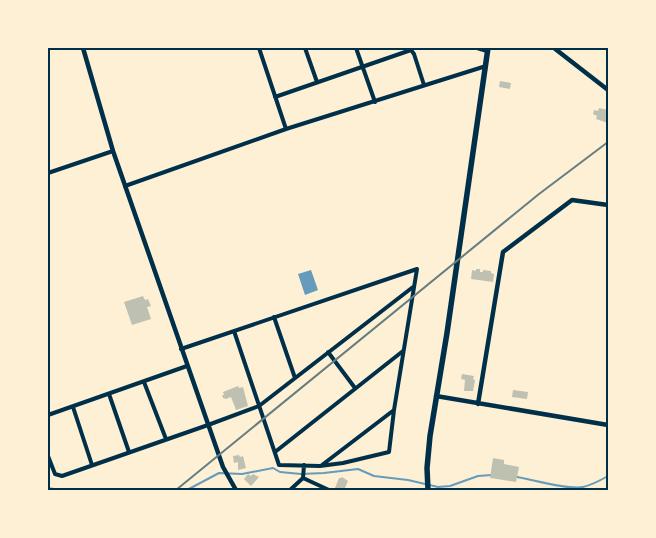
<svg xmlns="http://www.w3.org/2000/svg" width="656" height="538" viewBox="0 0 656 538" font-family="Figtree,sans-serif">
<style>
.water{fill:#669bbc}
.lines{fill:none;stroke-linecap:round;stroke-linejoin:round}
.stream{stroke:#669bbc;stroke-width:2}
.building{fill:#bec0b2}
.minor{stroke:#003049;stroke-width:4}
.tertiary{stroke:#003049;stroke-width:4.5}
.primary{stroke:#003049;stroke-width:5.5}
.rail{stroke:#657d81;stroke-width:2}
.neatline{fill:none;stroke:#003049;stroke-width:2}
</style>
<rect width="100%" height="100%" fill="#fdf0d5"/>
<path class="water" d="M 311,270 L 318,290 L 305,295 L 298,274 Z"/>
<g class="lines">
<path class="stream" d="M 517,477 C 534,480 568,490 583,487 C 592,485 601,480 608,476
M 48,488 L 60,490
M 187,490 L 219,473 L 242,474 L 273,468 L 280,472 L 301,474 L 324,473 L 358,469 L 374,476 L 408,480 L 438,487 L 450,486 L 478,476 L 492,475"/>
</g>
<path class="building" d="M 500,81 L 511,83 L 510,89 L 499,87 Z
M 599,108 L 608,110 L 608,123 L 596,119 L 597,116 L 593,114 L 594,110 L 598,111 Z
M 476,269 L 480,269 L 480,272 L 483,272 L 483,270 L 491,271 L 491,273 L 494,274 L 493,282 L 471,279 L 472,270 L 476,271 Z
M 143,296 L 145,300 L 148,299 L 151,306 L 147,307 L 151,319 L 132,325 L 124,302 Z
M 462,374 L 474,376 L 473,379 L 475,380 L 473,391 L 464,391 L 465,380 L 461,379 Z
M 238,386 L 239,388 L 243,387 L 248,406 L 236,410 L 231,397 L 226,399 L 223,398 L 222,395 L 224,395 L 223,392 Z
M 513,390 L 528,392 L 527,399 L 512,397 Z
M 239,455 L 240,457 L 243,456 L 246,468 L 238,470 L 238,462 L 234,463 L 233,456 Z
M 493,458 L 504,460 L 504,464 L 519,467 L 516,482 L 490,478 Z
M 248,474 L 251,476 L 253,474 L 259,477 L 251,486 L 244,479 Z
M 342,477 L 348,481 L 344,490 L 335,488 L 339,478 L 341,478 Z"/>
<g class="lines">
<path class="minor" d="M 259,48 L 286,129
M 305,48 L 317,82
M 356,48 L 375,102
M 477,48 L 487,51
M 275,97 L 411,50 L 414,54 L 424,85
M 48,173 L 113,151
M 125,186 L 286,129 L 486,66
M 274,317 L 295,378
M 181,349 L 417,269 L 394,410 L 389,452 L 343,463 L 320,466 L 279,465 L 234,331
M 328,352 L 355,388
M 144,382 L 166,439
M 109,394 L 129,452
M 73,407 L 92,465
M 48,415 L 187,366
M 275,452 L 403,351
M 48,456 L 55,474 L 62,476 L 208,425 L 259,406 L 413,287
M 304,465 L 303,478 L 329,490
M 322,465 L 394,410
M 290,490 L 303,478"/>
<path class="tertiary" d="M 83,48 L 113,151 L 223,467 L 236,490
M 554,48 L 608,90
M 436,396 L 608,425
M 478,404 L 503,252 L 572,200 L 608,205"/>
<path class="primary" d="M 428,490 L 427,468 L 430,436 L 447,333 L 488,48"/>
<path class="rail" d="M 176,490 L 539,194 L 608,142"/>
</g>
<rect width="656" height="538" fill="none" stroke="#fdf0d5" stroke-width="98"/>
<rect x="49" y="49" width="558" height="440" class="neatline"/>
</svg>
